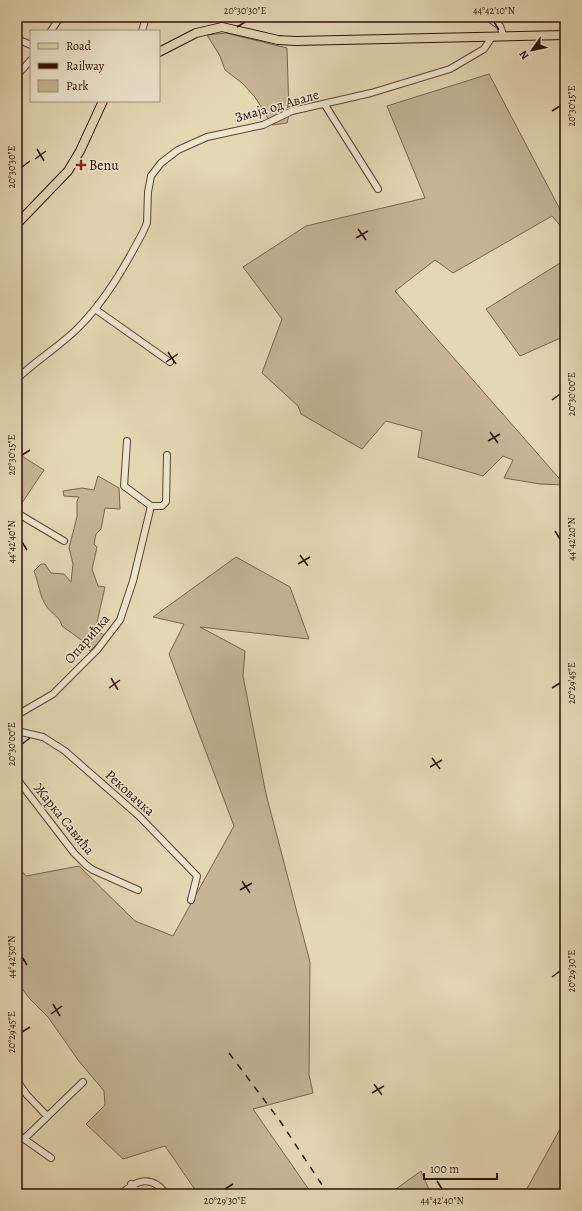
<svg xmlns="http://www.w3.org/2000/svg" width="582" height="1211" viewBox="0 0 582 1211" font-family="Alegreya,serif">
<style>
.green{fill:#c5b596;stroke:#7a624e}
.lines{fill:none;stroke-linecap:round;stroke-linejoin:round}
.minor-casing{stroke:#5c4231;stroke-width:8}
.major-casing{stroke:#2e1005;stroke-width:10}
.minor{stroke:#ede5ce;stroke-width:6}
.major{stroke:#e4d7b4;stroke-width:8}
.rail{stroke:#2e1005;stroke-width:1.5;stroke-dasharray:7 7;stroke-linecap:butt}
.ticks{fill:none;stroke:#2e1005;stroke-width:1.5}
.poi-dot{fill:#8f2418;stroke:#ede5ce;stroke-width:1.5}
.labels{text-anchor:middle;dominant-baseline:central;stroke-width:3;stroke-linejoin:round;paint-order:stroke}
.street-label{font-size:14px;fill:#2e1005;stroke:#ede5ce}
.poi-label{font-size:14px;fill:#2e1005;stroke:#ede5ce;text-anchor:start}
.neatline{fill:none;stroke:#2e1005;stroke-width:1.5}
.ticks-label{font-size:10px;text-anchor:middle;fill:#2e1005}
</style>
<rect width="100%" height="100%" fill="#e4d7b4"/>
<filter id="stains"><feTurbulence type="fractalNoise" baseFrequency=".005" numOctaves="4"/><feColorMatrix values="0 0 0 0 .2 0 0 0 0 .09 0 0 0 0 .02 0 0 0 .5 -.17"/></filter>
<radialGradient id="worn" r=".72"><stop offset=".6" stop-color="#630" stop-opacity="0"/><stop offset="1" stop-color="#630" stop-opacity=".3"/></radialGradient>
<path class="green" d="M 226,33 L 287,48 L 289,114 L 287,123 L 272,125 L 255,97 L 242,83 L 225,70 L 220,56 L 207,35 Z
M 489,74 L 565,219 L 565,231 L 552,216 L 453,273 L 435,260 L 395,291 L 565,485 L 540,484 L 504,478 L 513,460 L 503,456 L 483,476 L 418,457 L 422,431 L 386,421 L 362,449 L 301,414 L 298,406 L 262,373 L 282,319 L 243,267 L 306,226 L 425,198 L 387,106 Z
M 565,260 L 565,336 L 520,356 L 486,309 Z
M 17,453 L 44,470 L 20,506 L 17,504 Z
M 98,476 L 119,488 L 120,509 L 105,508 L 101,529 L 96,534 L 94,544 L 97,547 L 92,569 L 98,586 L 105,587 L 97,622 L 98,631 L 105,636 L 90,651 L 84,642 L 62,626 C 60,617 52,614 47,607 C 39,596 39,583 34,571 L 41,564 L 45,564 L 51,573 L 64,574 L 71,582 L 73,564 L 69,548 L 77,517 L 77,501 L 79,497 L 64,496 L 63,491 L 82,488 L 94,490 Z
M 236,557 L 290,587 L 309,639 L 200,627 L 245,651 L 243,676 L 266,794 L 310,962 L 309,1075 L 313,1093 L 253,1109 L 312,1194 L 198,1194 L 165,1146 L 123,1159 L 86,1124 L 105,1105 L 104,1091 L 78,1060 L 48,1017 L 30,999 L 17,982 L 17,866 L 26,876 L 79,866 L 135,921 L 173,936 L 234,826 L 169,654 L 184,624 L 153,617 Z
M 565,1120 L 565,1194 L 524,1194 Z
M 421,1171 L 431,1194 L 389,1194 Z"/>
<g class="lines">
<defs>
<path id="minor" d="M 487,17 L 500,26 L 504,37
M 51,31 L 60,17
M 142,31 L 146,17
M 17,39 L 31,45
M 17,75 L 31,60
M 325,105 L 378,189
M 95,309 L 170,362
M 17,379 C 36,360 59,347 78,328 C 106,300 125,266 143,232 L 147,223 L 148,192 L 151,176 L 161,163 L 178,150 L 207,137 L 263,125 L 292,111 L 371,93 L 450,69 L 484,49 L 492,37
M 127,441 L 124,486 L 151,506 L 162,506 L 166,502 L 167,455
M 17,513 L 64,541
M 17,715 L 53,694 L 97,650 L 120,620 L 133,581 L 151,506
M 17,731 L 43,737 L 65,751 L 139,816 L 197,876 L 191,900
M 17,779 L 74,853 L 86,865 L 93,870 L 138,890
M 17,1081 L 27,1095 L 47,1116
M 17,1134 L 51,1158
M 24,1139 L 83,1082
M 131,1184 L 138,1194
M 121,1194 C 136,1180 152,1174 166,1194"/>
<path id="major" d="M 159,52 L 196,33 L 222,27 L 278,40 L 296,41 L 565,35
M 17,224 L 68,171 L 80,151 L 103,101"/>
</defs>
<use href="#minor" class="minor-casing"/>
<use href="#major" class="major-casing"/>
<use href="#minor" class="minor"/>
<use href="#major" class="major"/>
<path class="rail" d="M 229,1053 L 280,1121 L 328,1194"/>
</g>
<path class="ticks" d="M 494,22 L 499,30M 237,27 L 245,22M 552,111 L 560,106M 37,149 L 44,161M 35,159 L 46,151M 22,167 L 30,161M 358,229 L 366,240M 356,238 L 368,231M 168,352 L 176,364M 166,362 L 178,354M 552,400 L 560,394M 490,432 L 498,443M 488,441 L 500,434M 22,455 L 30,450M 555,531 L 560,539M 22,542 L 27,550M 300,555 L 308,566M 298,564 L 310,557M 111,678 L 118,690M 109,688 L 120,680M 552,688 L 560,683M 22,744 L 30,738M 432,758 L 440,769M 430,767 L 442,760M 242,881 L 250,893M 240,890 L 252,883M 22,957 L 27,965M 552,977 L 560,971M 53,1004 L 60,1016M 51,1014 L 62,1006M 22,1032 L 30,1027M 374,1084 L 382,1095M 372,1093 L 384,1086M 437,1181 L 442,1189M 225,1189 L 233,1184"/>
<path class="poi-dot" d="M79 159h4v4h4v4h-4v4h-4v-4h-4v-4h4z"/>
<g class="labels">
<g class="street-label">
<text transform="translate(277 106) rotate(-16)">Змаја од Авале</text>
<text transform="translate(87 639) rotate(-49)">Опарићка</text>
<text transform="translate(130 793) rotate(42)">Рековачка</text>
<text transform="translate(64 819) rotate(51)">Жарка Савића</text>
</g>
<g class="poi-label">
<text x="89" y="165">Benu</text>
</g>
</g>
<rect width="582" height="1211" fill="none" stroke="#e4d7b4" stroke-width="44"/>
<rect x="30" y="30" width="130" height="72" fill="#ede5ce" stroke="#a1907e"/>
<rect x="38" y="43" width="20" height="6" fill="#e4d7b4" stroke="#a1907e"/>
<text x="66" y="50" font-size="12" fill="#2e1005">Road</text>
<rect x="38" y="63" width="20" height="6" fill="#2e1005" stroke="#a1907e"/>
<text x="66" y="70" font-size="12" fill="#2e1005">Railway</text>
<rect x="38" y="80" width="20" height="12" fill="#c5b596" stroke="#a1907e"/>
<text x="66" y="90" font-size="12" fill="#2e1005">Park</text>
<g transform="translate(532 50) rotate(237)" stroke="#ede5ce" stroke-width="3" paint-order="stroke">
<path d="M0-3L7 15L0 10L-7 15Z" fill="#2e1005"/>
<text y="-6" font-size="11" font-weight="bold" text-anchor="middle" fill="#2e1005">N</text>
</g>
<path d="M424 1173v6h73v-6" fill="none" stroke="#2e1005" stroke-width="2"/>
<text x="430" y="1173" font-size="12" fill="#2e1005" stroke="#ede5ce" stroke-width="3" paint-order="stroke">100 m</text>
<rect x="22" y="22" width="538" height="1167" class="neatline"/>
<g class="ticks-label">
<text x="245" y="14">20°30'30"E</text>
<text x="494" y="14">44°42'10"N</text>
<text transform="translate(571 106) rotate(-90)" y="4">20°30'15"E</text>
<text transform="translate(11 167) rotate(-90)" y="4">20°30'30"E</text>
<text transform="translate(571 394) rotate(-90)" y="4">20°30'00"E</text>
<text transform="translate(11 455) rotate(-90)" y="4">20°30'15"E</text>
<text transform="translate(571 539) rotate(-90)" y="4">44°42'20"N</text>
<text transform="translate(11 542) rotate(-90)" y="4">44°42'40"N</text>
<text transform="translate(571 683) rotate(-90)" y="4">20°29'45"E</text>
<text transform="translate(11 744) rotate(-90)" y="4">20°30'00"E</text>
<text transform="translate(11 957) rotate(-90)" y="4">44°42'50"N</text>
<text transform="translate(571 971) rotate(-90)" y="4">20°29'30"E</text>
<text transform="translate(11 1032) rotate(-90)" y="4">20°29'45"E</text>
<text x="225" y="1204">20°29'30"E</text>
<text x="442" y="1204">44°42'40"N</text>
</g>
<rect width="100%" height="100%" filter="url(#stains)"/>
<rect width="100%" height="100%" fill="url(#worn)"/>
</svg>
